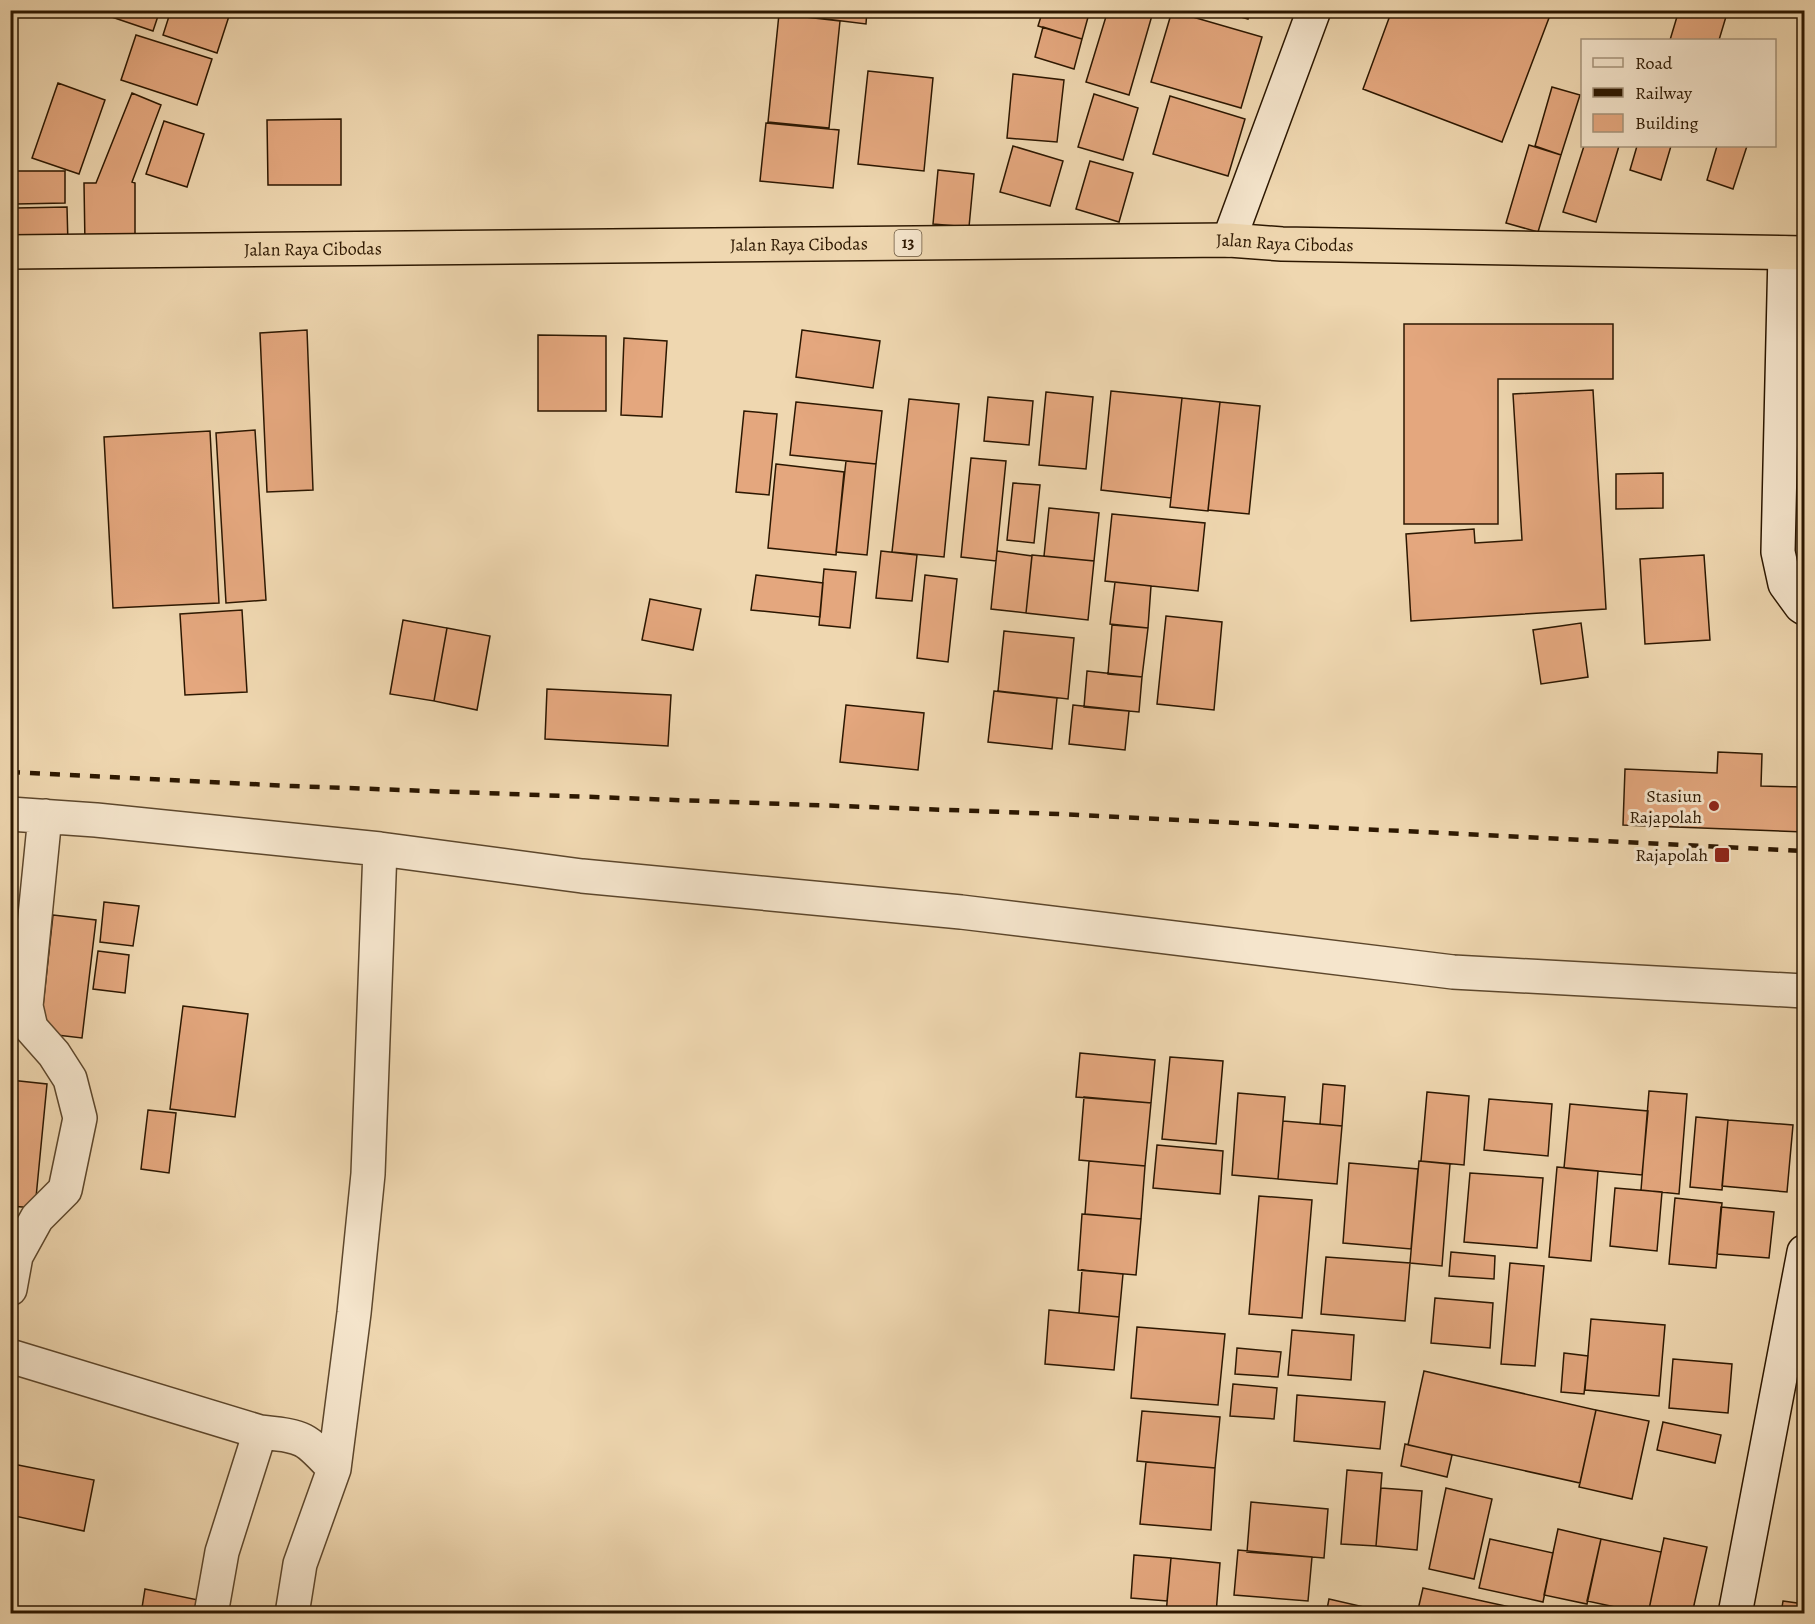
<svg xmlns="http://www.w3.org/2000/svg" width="1815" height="1624" viewBox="0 0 1815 1624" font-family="Alegreya,serif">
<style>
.building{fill:#e4a77e;stroke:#2c1700;stroke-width:1.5}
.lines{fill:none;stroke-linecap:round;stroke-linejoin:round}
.minor-casing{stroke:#5d472c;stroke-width:36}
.secondary-casing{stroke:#2c1700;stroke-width:36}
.trunk-casing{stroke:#2c1700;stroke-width:36}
.minor{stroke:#f5e5cc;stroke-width:33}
.secondary{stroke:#f5e5cc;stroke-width:33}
.trunk{stroke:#efd7b0;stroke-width:33}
.rail{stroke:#2c1700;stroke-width:4.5;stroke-dasharray:10 10;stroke-linecap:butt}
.poi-dot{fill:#8f2418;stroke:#f5e5cc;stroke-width:2}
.labels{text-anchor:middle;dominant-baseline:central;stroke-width:6;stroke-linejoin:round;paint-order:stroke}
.shield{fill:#f5e5cc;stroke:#68553d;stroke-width:1.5}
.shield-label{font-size:16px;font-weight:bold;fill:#2c1700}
.street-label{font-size:18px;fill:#2c1700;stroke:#f5e5cc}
.poi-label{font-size:18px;fill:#2c1700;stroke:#f5e5cc;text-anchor:end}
</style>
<rect width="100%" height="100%" fill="#efd7b0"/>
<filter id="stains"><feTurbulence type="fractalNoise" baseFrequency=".00333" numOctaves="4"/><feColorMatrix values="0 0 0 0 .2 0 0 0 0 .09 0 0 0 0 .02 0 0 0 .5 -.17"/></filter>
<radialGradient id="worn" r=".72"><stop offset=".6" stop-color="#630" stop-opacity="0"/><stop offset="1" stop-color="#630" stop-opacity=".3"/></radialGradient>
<path class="building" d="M 91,10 L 160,10 L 153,31 Z
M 171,10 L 231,10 L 217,53 L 163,35 Z
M 819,10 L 867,10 L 866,24 L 818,18 Z
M 1043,10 L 1090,10 L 1082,39 L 1038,26 Z
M 1108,10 L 1153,12 L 1129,95 L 1086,82 Z
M 1217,10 L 1251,10 L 1248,19 Z
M 1392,10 L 1552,10 L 1502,142 L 1363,89 Z
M 1679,10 L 1728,10 L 1719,40 L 1670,40 Z
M 1172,11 L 1262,37 L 1241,108 L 1151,82 Z
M 779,14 L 840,21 L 829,128 L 768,122 Z
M 1043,27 L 1082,39 L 1074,69 L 1035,57 Z
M 136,35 L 212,59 L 197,105 L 121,80 Z
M 868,71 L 933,78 L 924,171 L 858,164 Z
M 1013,74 L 1064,80 L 1057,142 L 1007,138 Z
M 58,83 L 105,100 L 79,174 L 32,158 Z
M 1552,87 L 1580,95 L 1561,155 L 1535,146 Z
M 132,93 L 161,105 L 132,182 L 135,183 L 135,245 L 85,245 L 84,183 L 96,183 Z
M 1094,94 L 1138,108 L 1123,160 L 1078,147 Z
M 1170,96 L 1245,119 L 1228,176 L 1153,154 Z
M 341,119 L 341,185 L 268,185 L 267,120 Z
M 164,121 L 204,134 L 187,187 L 146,174 Z
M 766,123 L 839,130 L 833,188 L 760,181 Z
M 1529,145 L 1561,155 L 1538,232 L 1506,223 Z
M 1013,146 L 1063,161 L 1050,206 L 1000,192 Z
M 1584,146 L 1619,146 L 1596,222 L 1563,212 Z
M 1637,146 L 1671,146 L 1661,180 L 1630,170 Z
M 1717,146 L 1747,146 L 1733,189 L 1707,180 Z
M 1090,161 L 1133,173 L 1119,222 L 1076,209 Z
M 938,170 L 974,174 L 969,227 L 933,224 Z
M 15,171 L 65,171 L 65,203 L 16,204 Z
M 67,207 L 68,245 L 16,245 L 16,208 Z
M 1404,324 L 1613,324 L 1613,379 L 1498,379 L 1498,524 L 1404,524 Z
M 307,330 L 313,490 L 267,492 L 260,333 Z
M 802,330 L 880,341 L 873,388 L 796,377 Z
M 538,335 L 606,336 L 606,411 L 538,411 Z
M 624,338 L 667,341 L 662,417 L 621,415 Z
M 1593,390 L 1606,609 L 1411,621 L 1406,534 L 1474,529 L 1475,543 L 1522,540 L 1513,394 Z
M 1111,391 L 1182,398 L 1171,498 L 1101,490 Z
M 1046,392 L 1093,397 L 1086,469 L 1039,465 Z
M 988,397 L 1033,401 L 1029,445 L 984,441 Z
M 1182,398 L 1220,402 L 1208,511 L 1170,507 Z
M 909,399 L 959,404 L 944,557 L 892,552 Z
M 796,402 L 882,411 L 876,464 L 790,455 Z
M 1220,402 L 1260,406 L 1249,514 L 1208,510 Z
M 744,411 L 777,414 L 769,495 L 736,492 Z
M 255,430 L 266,600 L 226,603 L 216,433 Z
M 210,431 L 219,603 L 113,608 L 104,437 Z
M 971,458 L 1006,461 L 996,561 L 961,557 Z
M 846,461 L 876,464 L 867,555 L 836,552 Z
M 776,464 L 844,472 L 836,555 L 768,548 Z
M 1663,473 L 1663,508 L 1616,509 L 1616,474 Z
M 1013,483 L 1040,485 L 1034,543 L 1007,540 Z
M 1049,508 L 1099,513 L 1094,561 L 1044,556 Z
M 1112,514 L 1205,523 L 1198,591 L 1105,581 Z
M 881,551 L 917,555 L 912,601 L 876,598 Z
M 997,551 L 1032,556 L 1026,613 L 991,609 Z
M 1032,555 L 1094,561 L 1088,620 L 1026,613 Z
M 1704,555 L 1710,640 L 1645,644 L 1640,559 Z
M 824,569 L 856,572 L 850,628 L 819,625 Z
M 756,575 L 823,583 L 820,617 L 751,610 Z
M 925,575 L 957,579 L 948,662 L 917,658 Z
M 1115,582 L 1151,586 L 1148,628 L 1110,624 Z
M 650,599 L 701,609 L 693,650 L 642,640 Z
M 242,610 L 247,692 L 185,695 L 180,614 Z
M 1166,616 L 1222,622 L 1214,710 L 1157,704 Z
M 403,620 L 447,628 L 434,701 L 390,694 Z
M 1581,623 L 1588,677 L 1541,684 L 1533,630 Z
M 1112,625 L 1148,628 L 1142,677 L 1108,674 Z
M 447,628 L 490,636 L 477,710 L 434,701 Z
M 1004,631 L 1074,638 L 1068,699 L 998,691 Z
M 1087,671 L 1142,677 L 1139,712 L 1084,707 Z
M 547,689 L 671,695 L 668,746 L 545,739 Z
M 994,691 L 1057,698 L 1052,749 L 988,742 Z
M 846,705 L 924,713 L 918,770 L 840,762 Z
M 1073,705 L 1129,711 L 1125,750 L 1069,744 Z
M 1718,752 L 1762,754 L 1761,786 L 1804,787 L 1804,832 L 1623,825 L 1625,769 L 1717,773 Z
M 104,902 L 139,906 L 133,946 L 100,942 Z
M 53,915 L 96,920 L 82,1038 L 40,1033 Z
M 10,923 L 21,924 L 14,982 L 10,982 Z
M 98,951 L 129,955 L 125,993 L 93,989 Z
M 183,1006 L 248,1014 L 235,1117 L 170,1109 Z
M 1080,1053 L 1155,1060 L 1151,1103 L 1076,1097 Z
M 1170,1057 L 1223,1061 L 1216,1144 L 1162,1139 Z
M 10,1080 L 47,1084 L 35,1208 L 10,1206 Z
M 1323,1084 L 1345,1086 L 1342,1126 L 1320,1124 Z
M 1649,1091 L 1687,1094 L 1679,1194 L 1641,1190 Z
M 1427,1092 L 1469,1096 L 1464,1165 L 1421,1161 Z
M 1238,1093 L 1285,1097 L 1278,1179 L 1232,1175 Z
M 1084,1097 L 1151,1103 L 1145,1166 L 1079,1160 Z
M 1489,1099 L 1552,1104 L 1548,1156 L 1484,1150 Z
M 1570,1104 L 1648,1111 L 1642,1175 L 1564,1168 Z
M 148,1110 L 176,1113 L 169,1173 L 141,1169 Z
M 1696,1117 L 1728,1120 L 1722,1190 L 1690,1187 Z
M 1728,1120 L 1793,1125 L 1787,1192 L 1722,1186 Z
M 1283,1121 L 1342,1126 L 1337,1184 L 1278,1179 Z
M 1157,1145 L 1223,1151 L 1220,1194 L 1153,1188 Z
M 1089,1161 L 1145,1166 L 1141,1219 L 1085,1214 Z
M 1419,1161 L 1450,1164 L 1442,1266 L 1410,1263 Z
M 1349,1163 L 1418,1169 L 1411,1249 L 1343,1243 Z
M 1557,1167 L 1598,1171 L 1591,1261 L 1549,1257 Z
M 1470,1173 L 1543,1178 L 1537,1248 L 1464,1242 Z
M 1615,1188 L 1662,1192 L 1657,1251 L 1610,1246 Z
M 1259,1196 L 1312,1200 L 1302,1318 L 1249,1314 Z
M 1675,1198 L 1722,1203 L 1716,1268 L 1669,1264 Z
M 1721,1207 L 1774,1212 L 1769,1258 L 1717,1254 Z
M 1082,1214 L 1141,1219 L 1136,1275 L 1078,1270 Z
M 1451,1252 L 1495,1256 L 1494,1279 L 1449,1276 Z
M 1326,1257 L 1410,1263 L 1405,1321 L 1321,1314 Z
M 1510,1263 L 1544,1266 L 1535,1366 L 1501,1364 Z
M 1082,1270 L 1123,1274 L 1119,1317 L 1079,1313 Z
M 1435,1298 L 1493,1303 L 1490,1348 L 1431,1343 Z
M 1049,1310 L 1119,1317 L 1114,1370 L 1045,1364 Z
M 1591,1319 L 1665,1325 L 1659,1396 L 1585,1390 Z
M 1137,1327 L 1225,1334 L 1218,1405 L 1131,1398 Z
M 1292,1330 L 1354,1335 L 1351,1380 L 1288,1375 Z
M 1237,1348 L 1281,1352 L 1278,1377 L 1235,1374 Z
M 1564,1353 L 1588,1356 L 1584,1394 L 1561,1392 Z
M 1673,1359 L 1732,1364 L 1728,1413 L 1669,1408 Z
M 1424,1371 L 1596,1410 L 1580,1483 L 1408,1445 Z
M 1233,1384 L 1277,1388 L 1274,1419 L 1230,1416 Z
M 1297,1395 L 1385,1402 L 1380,1449 L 1294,1441 Z
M 1596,1410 L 1649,1421 L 1632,1499 L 1579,1487 Z
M 1142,1411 L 1220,1417 L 1215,1468 L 1137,1461 Z
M 1663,1422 L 1721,1435 L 1715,1463 L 1657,1450 Z
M 1405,1444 L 1452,1455 L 1447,1477 L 1401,1466 Z
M 1146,1462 L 1215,1468 L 1211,1530 L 1140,1524 Z
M 13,1464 L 94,1480 L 84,1531 L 10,1515 L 10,1477 Z
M 1347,1470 L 1382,1473 L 1376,1546 L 1341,1544 Z
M 1381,1488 L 1422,1491 L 1417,1550 L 1376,1546 Z
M 1446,1488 L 1492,1499 L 1474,1579 L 1429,1569 Z
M 1251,1502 L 1328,1509 L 1324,1558 L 1247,1552 Z
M 1558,1529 L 1601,1539 L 1587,1604 L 1544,1595 Z
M 1664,1538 L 1707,1547 L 1692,1614 L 1648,1614 Z
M 1490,1539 L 1553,1553 L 1543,1602 L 1479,1588 Z
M 1601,1539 L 1661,1552 L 1648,1614 L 1587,1601 Z
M 1238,1550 L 1312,1557 L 1308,1601 L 1234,1595 Z
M 1134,1555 L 1171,1558 L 1167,1601 L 1131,1598 Z
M 1171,1558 L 1220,1563 L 1216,1614 L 1166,1614 Z
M 1423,1588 L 1537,1613 L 1537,1614 L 1417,1614 Z
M 145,1589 L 203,1601 L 201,1614 L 141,1614 Z
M 1329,1599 L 1386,1612 L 1386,1614 L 1326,1614 Z
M 1783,1601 L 1804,1604 L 1804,1614 L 1781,1614 Z"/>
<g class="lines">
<defs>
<path id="minor" d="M 10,814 L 96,820 L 380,849 L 582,876 L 961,912 L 1453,972 L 1804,991
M 10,1289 L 16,1256 L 37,1218 L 65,1190 L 80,1118 L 70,1079 L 54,1054 L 31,1028 L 26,1006 L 45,816
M 10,1356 L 260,1432
M 211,1614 L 222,1552 L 260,1432 C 304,1437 304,1436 334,1469
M 292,1614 L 300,1564 L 334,1469 L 354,1313 L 368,1174 L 380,849"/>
<path id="secondary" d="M 1229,240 L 1314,10
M 1785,253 L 1778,552 L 1785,584 L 1801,606 L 1804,608
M 1735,1614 L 1804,1252"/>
<g id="trunk">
<path id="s1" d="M 10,252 L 1229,240 L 1282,244 L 1804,253"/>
</g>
</defs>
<use href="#minor" class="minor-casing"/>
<use href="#secondary" class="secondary-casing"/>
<use href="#trunk" class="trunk-casing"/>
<use href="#minor" class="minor"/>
<use href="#secondary" class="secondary"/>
<use href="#trunk" class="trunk"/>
<path class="rail" d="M 10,772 L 292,786 L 1059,814 L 1804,851"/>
</g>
<g class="poi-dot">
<circle cx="1714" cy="806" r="6"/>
<rect x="1714" y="847" width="16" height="16" rx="3"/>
</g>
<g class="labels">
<rect class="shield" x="894.5" y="230" width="27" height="26" rx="4.5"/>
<g class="shield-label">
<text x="908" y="243">13</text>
</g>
<g class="street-label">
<text stroke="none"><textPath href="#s1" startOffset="1275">Jalan Raya Cibodas</textPath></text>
<text stroke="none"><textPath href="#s1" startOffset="789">Jalan Raya Cibodas</textPath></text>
<text stroke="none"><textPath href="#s1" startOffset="303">Jalan Raya Cibodas</textPath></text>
</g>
<g class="poi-label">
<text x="1702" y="796">Stasiun<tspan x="1702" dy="21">Rajapolah</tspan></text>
<text x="1708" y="855">Rajapolah</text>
</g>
</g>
<rect width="1815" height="1624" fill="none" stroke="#efd7b0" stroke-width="36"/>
<rect x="12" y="12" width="1791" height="1600" fill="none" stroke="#2c1700" stroke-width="3"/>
<rect x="18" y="18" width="1779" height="1588" fill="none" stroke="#2c1700" stroke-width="1.5"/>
<rect x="1581" y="39" width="195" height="108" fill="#f5e5cc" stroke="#a5937a" stroke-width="1.5"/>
<rect x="1593" y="58" width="30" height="9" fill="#f5e5cc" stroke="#a5937a" stroke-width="1.5"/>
<text x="1635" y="69" font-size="18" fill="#2c1700">Road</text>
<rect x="1593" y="88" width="30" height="9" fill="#2c1700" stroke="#a5937a" stroke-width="1.5"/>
<text x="1635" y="99" font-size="18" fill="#2c1700">Railway</text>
<rect x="1593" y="114" width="30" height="18" fill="#e4a77e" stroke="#a5937a" stroke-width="1.5"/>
<text x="1635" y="129" font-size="18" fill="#2c1700">Building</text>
<rect width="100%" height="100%" filter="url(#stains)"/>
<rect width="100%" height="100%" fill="url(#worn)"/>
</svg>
